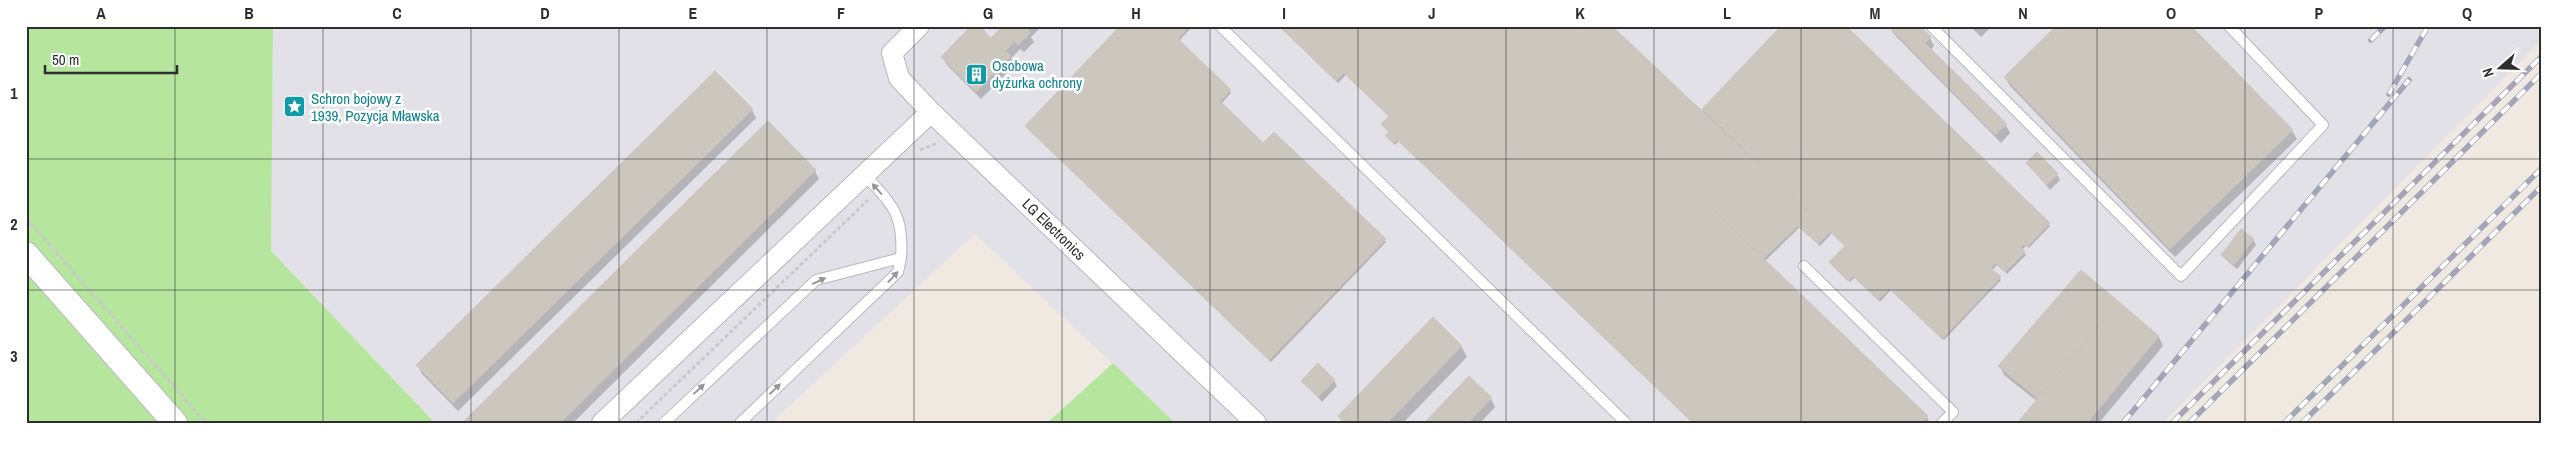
<svg xmlns="http://www.w3.org/2000/svg" width="2568" height="449" viewBox="0 0 2568 449" font-family="'Archivo Narrow',sans-serif">
<style>
.industrial{fill:#e3e1e8}
.green{fill:#b6e59e}
.shadow{fill:#0003}
.building{fill:#cbc7bf;stroke:#cbc5ba}
.lines{fill:none;stroke-linecap:round;stroke-linejoin:round}
.service-casing{stroke:#b4b7c1;stroke-width:12}
.minor-casing{stroke:#b4b7c1;stroke-width:22}
.tertiary-casing{stroke:#b4b7c1;stroke-width:26}
.path{stroke:#c9c9c9;stroke-width:3;stroke-dasharray:4 2.5;stroke-linecap:butt}
.service{stroke:#fff;stroke-width:10}
.minor{stroke:#fff;stroke-width:20}
.tertiary{stroke:#fff;stroke-width:24}
.rail-casing{stroke:#a3a6b8;stroke-width:5.5}
.rail{stroke:#fff;stroke-width:4;stroke-dasharray:11;stroke-linecap:butt}
.oneway{fill:#969696}
.grid{fill:none;stroke:#2e2e2e;stroke-width:1;stroke-opacity:0.55}
.labels{text-anchor:middle;dominant-baseline:central;stroke-width:5;stroke-linejoin:round;paint-order:stroke}
.culture-label{font-size:15px;fill:#0d838f;stroke:#fff;text-anchor:start}
.street-label{font-size:15px;fill:#2e2e2e;stroke:#fff}
.neatline{fill:none;stroke:#2e2e2e;stroke-width:2}
.grid-label{font-size:16px;text-anchor:middle;font-weight:bold;fill:#2e2e2e}
</style>
<rect width="100%" height="100%" fill="#efe9e1"/>
<path class="industrial" d="M 273,26 L 2542,26 L 2542,40 L 2163,423 L 1175,423 L 975,234 L 771,423 L 435,423 L 271,251 Z"/>
<path class="green" d="M 26,26 L 273,26 L 271,251 L 435,423 L 26,423 Z
M 1113,363 L 1175,423 L 1047,423 Z"/>
<path class="shadow" d="M 1004,26 L 1042,26 L 1031,37 L 1034,42 L 1024,52 L 1020,49 L 1011,58 L 1015,65 L 981,99 L 947,65 L 942,57 L 991,40 Z
M 1122,26 L 1193,26 L 1178,42 L 1230,91 L 1231,93 L 1221,104 L 1263,145 L 1386,242 L 1271,362 L 1028,128 Z
M 1279,26 L 1610,26 L 1701,114 L 1783,26 L 2050,226 L 2029,248 L 2026,246 L 2022,250 L 2026,255 L 2007,274 L 1997,265 L 1992,270 L 2001,280 L 1944,340 L 1891,290 L 1880,302 L 1855,277 L 1850,282 L 1832,265 L 1846,247 L 1832,233 L 1820,246 L 1800,227 L 1765,261 L 1929,420 L 1926,423 L 1693,423 L 1399,141 L 1395,145 L 1388,138 L 1390,117 L 1346,75 L 1338,83 Z
M 1889,26 L 1930,38 L 1934,46 L 1931,50 L 2006,125 L 2010,133 L 2001,143 L 1894,34 Z
M 1970,26 L 1992,26 L 1981,37 Z
M 2005,77 L 2292,131 L 2297,139 L 2175,257 L 2010,86 Z
M 752,110 L 756,118 L 458,411 L 422,374 L 417,365 Z
M 2028,164 L 2057,175 L 2060,180 L 2050,190 Z
M 815,171 L 819,179 L 573,423 L 467,423 Z
M 2253,240 L 2256,245 L 2237,269 L 2226,260 L 2222,255 Z
M 2081,272 L 2159,337 L 2163,346 L 2099,423 L 2018,423 L 2037,401 L 2004,375 L 2000,367 Z
M 1461,346 L 1467,357 L 1403,423 L 1343,423 L 1339,416 Z
M 1303,381 L 1334,381 L 1337,386 L 1322,402 Z
M 1491,399 L 1495,407 L 1480,423 L 1425,423 Z"/>
<path class="building" d="M 971,26 L 980,26 L 1003,53 L 1005,51 L 1011,56 L 976,92 L 941,57 Z
M 1003,26 L 1030,26 L 1027,29 L 1030,33 L 1018,45 L 1015,41 L 1003,53 L 989,40 Z
M 1120,26 L 1190,26 L 1178,39 L 1231,90 L 1220,101 L 1263,143 L 1274,132 L 1386,239 L 1269,360 L 1025,126 Z
M 1279,26 L 1587,26 L 1440,180 L 1397,140 L 1394,143 L 1385,136 L 1389,132 L 1381,124 L 1389,116 L 1344,73 L 1336,81 Z
M 1587,26 L 1612,26 L 1830,232 L 1818,244 L 1798,226 L 1764,258 L 1594,96 L 1478,217 L 1440,180 Z
M 1781,26 L 1846,26 L 2050,223 L 2027,247 L 2024,244 L 2021,247 L 2025,252 L 2005,272 L 1995,263 L 1991,268 L 2001,277 L 1942,339 L 1702,109 Z
M 1888,26 L 1920,26 L 1931,37 L 1925,43 L 2007,124 L 1995,135 Z
M 2056,26 L 2191,26 L 2293,130 L 2170,249 L 2004,77 Z
M 715,71 L 753,109 L 453,403 L 416,365 Z
M 1594,96 L 1928,416 L 1922,423 L 1693,423 L 1478,217 Z
M 768,121 L 816,170 L 560,423 L 466,423 L 464,421 Z
M 2037,152 L 2058,174 L 2047,185 L 2026,163 Z
M 2241,229 L 2254,239 L 2234,265 L 2221,255 Z
M 1845,246 L 1864,264 L 1848,281 L 1829,262 Z
M 1864,264 L 1889,289 L 1878,300 L 1853,276 Z
M 2081,270 L 2119,302 L 2037,398 L 1998,366 Z
M 2119,302 L 2159,336 L 2087,423 L 2045,423 L 2029,409 Z
M 1433,317 L 1462,346 L 1387,423 L 1345,423 L 1338,416 Z
M 1318,363 L 1335,380 L 1318,397 L 1301,381 Z
M 1469,376 L 1492,398 L 1468,423 L 1424,423 Z
M 2029,409 L 2045,423 L 2017,423 Z"/>
<g class="lines">
<defs>
<path id="service" d="M 1220,26 L 1626,423
M 1931,26 L 2181,276 L 2323,125 L 2229,26
M 1804,266 L 1953,412 L 1942,423
M 664,423 L 816,280 L 901,258 C 904,213 892,205 864,174
M 740,423 L 898,272 L 901,258"/>
<path id="minor" d="M 919,26 L 892,53 L 899,78 L 931,112 L 1256,423
M 602,423 L 931,112"/>
<path id="tertiary" d="M 26,254 L 175,423"/>
</defs>
<use href="#service" class="service-casing"/>
<use href="#minor" class="minor-casing"/>
<use href="#tertiary" class="tertiary-casing"/>
<path class="path" d="M 920,150 L 937,143
M 26,218 L 206,423
M 636,423 L 868,200"/>
<use href="#service" class="service"/>
<use href="#minor" class="minor"/>
<use href="#tertiary" class="tertiary"/>
<defs>
<path id="rail" d="M 2371,40 L 2385,26
M 2389,94 L 2428,26
M 2123,423 L 2409,80
M 2172,423 L 2542,56
M 2189,423 L 2542,73
M 2284,423 L 2542,168
M 2302,423 L 2542,186"/>
</defs>
<use href="#rail" class="rail-casing"/>
<use href="#rail" class="rail"/>
</g>
<defs><path id="oneway-solid" d="M-6-.8H1V-3.2L6.5 0L1 3.2V.8H-6Z" transform="scale(1.25)"/></defs>
<g class="oneway">
<use href="#oneway-solid" transform="translate(877 189) rotate(-132)"/>
<use href="#oneway-solid" transform="translate(893 277) rotate(-47)"/>
<use href="#oneway-solid" transform="translate(819 281) rotate(-25)"/>
<use href="#oneway-solid" transform="translate(699 389) rotate(-43)"/>
<use href="#oneway-solid" transform="translate(775 389) rotate(-44)"/>
</g>
<path class="grid" d="M 175,26 L 175,423M 323,26 L 323,423M 471,26 L 471,423M 619,26 L 619,423M 767,26 L 767,423M 914,26 L 914,423M 1062,26 L 1062,423M 1210,26 L 1210,423M 1358,26 L 1358,423M 1506,26 L 1506,423M 1654,26 L 1654,423M 1801,26 L 1801,423M 1949,26 L 1949,423M 2097,26 L 2097,423M 2245,26 L 2245,423M 2393,26 L 2393,423M 26,159 L 2542,159M 26,290 L 2542,290"/>
<defs>
<symbol id="building-square" viewBox="-11 -11 22 22"><rect x="-9" y="-9" width="18" height="18" rx="4" fill="#0f9aa8" stroke="#fff"/><path d="M-4-6H4V6H1V3H-1V6H-4ZM-2.5-4.3h1.7v1.8h-1.7ZM.8-4.3h1.7v1.8H.8ZM-2.5-1h1.7V.8h-1.7ZM.8-1h1.7V.8H.8Z" fill="#fff"/></symbol>
<symbol id="sight-square" viewBox="-11 -11 22 22"><rect x="-9" y="-9" width="18" height="18" rx="4" fill="#0f9aa8" stroke="#fff"/><path d="M0-6L1.8-2.2L6-1.7L2.9 1.2L3.7 5.4L0 3.3L-3.7 5.4L-2.9 1.2L-6-1.7L-1.8-2.2Z" fill="#fff"/></symbol>
</defs>
<g fill-rule="evenodd">
<use href="#building-square" x="964" y="62" width="25" height="25"/>
<use href="#sight-square" x="282" y="94" width="25" height="25"/>
</g>
<g class="labels">
<g class="culture-label">
<text x="992" y="65">Osobowa<tspan x="992" dy="17">dyżurka ochrony</tspan></text>
<text x="311" y="98">Schron bojowy z<tspan x="311" dy="17">1939, Pozycja Mławska</tspan></text>
</g>
<g class="street-label">
<text transform="translate(1054 229) rotate(44)">LG Electronics</text>
</g>
</g>
<rect width="2568" height="449" fill="none" stroke="#ffffff" stroke-width="55"/>
<g transform="translate(2500 68) rotate(250)" stroke="#ffffff" stroke-width="4" paint-order="stroke">
<path d="M0-4L9 19L0 12L-9 19Z" fill="#2e2e2e"/>
<text y="-8" font-size="14" font-weight="bold" text-anchor="middle" fill="#2e2e2e">N</text>
</g>
<path d="M45 65v8h132v-8" fill="none" stroke="#2e2e2e" stroke-width="2.5"/>
<text x="52" y="65" font-size="15" fill="#2e2e2e" stroke="#ffffff" stroke-width="4" paint-order="stroke">50 m</text>
<rect x="28" y="28" width="2512" height="394" class="neatline"/>
<g class="grid-label">
<text x="101" y="19">A</text>
<text x="249" y="19">B</text>
<text x="397" y="19">C</text>
<text x="545" y="19">D</text>
<text x="693" y="19">E</text>
<text x="841" y="19">F</text>
<text x="988" y="19">G</text>
<text x="1136" y="19">H</text>
<text x="1284" y="19">I</text>
<text x="1432" y="19">J</text>
<text x="1580" y="19">K</text>
<text x="1727" y="19">L</text>
<text x="1875" y="19">M</text>
<text x="2023" y="19">N</text>
<text x="2171" y="19">O</text>
<text x="2319" y="19">P</text>
<text x="2467" y="19">Q</text>
<text x="14" y="99">1</text>
<text x="14" y="230">2</text>
<text x="14" y="362">3</text>
</g>
</svg>
